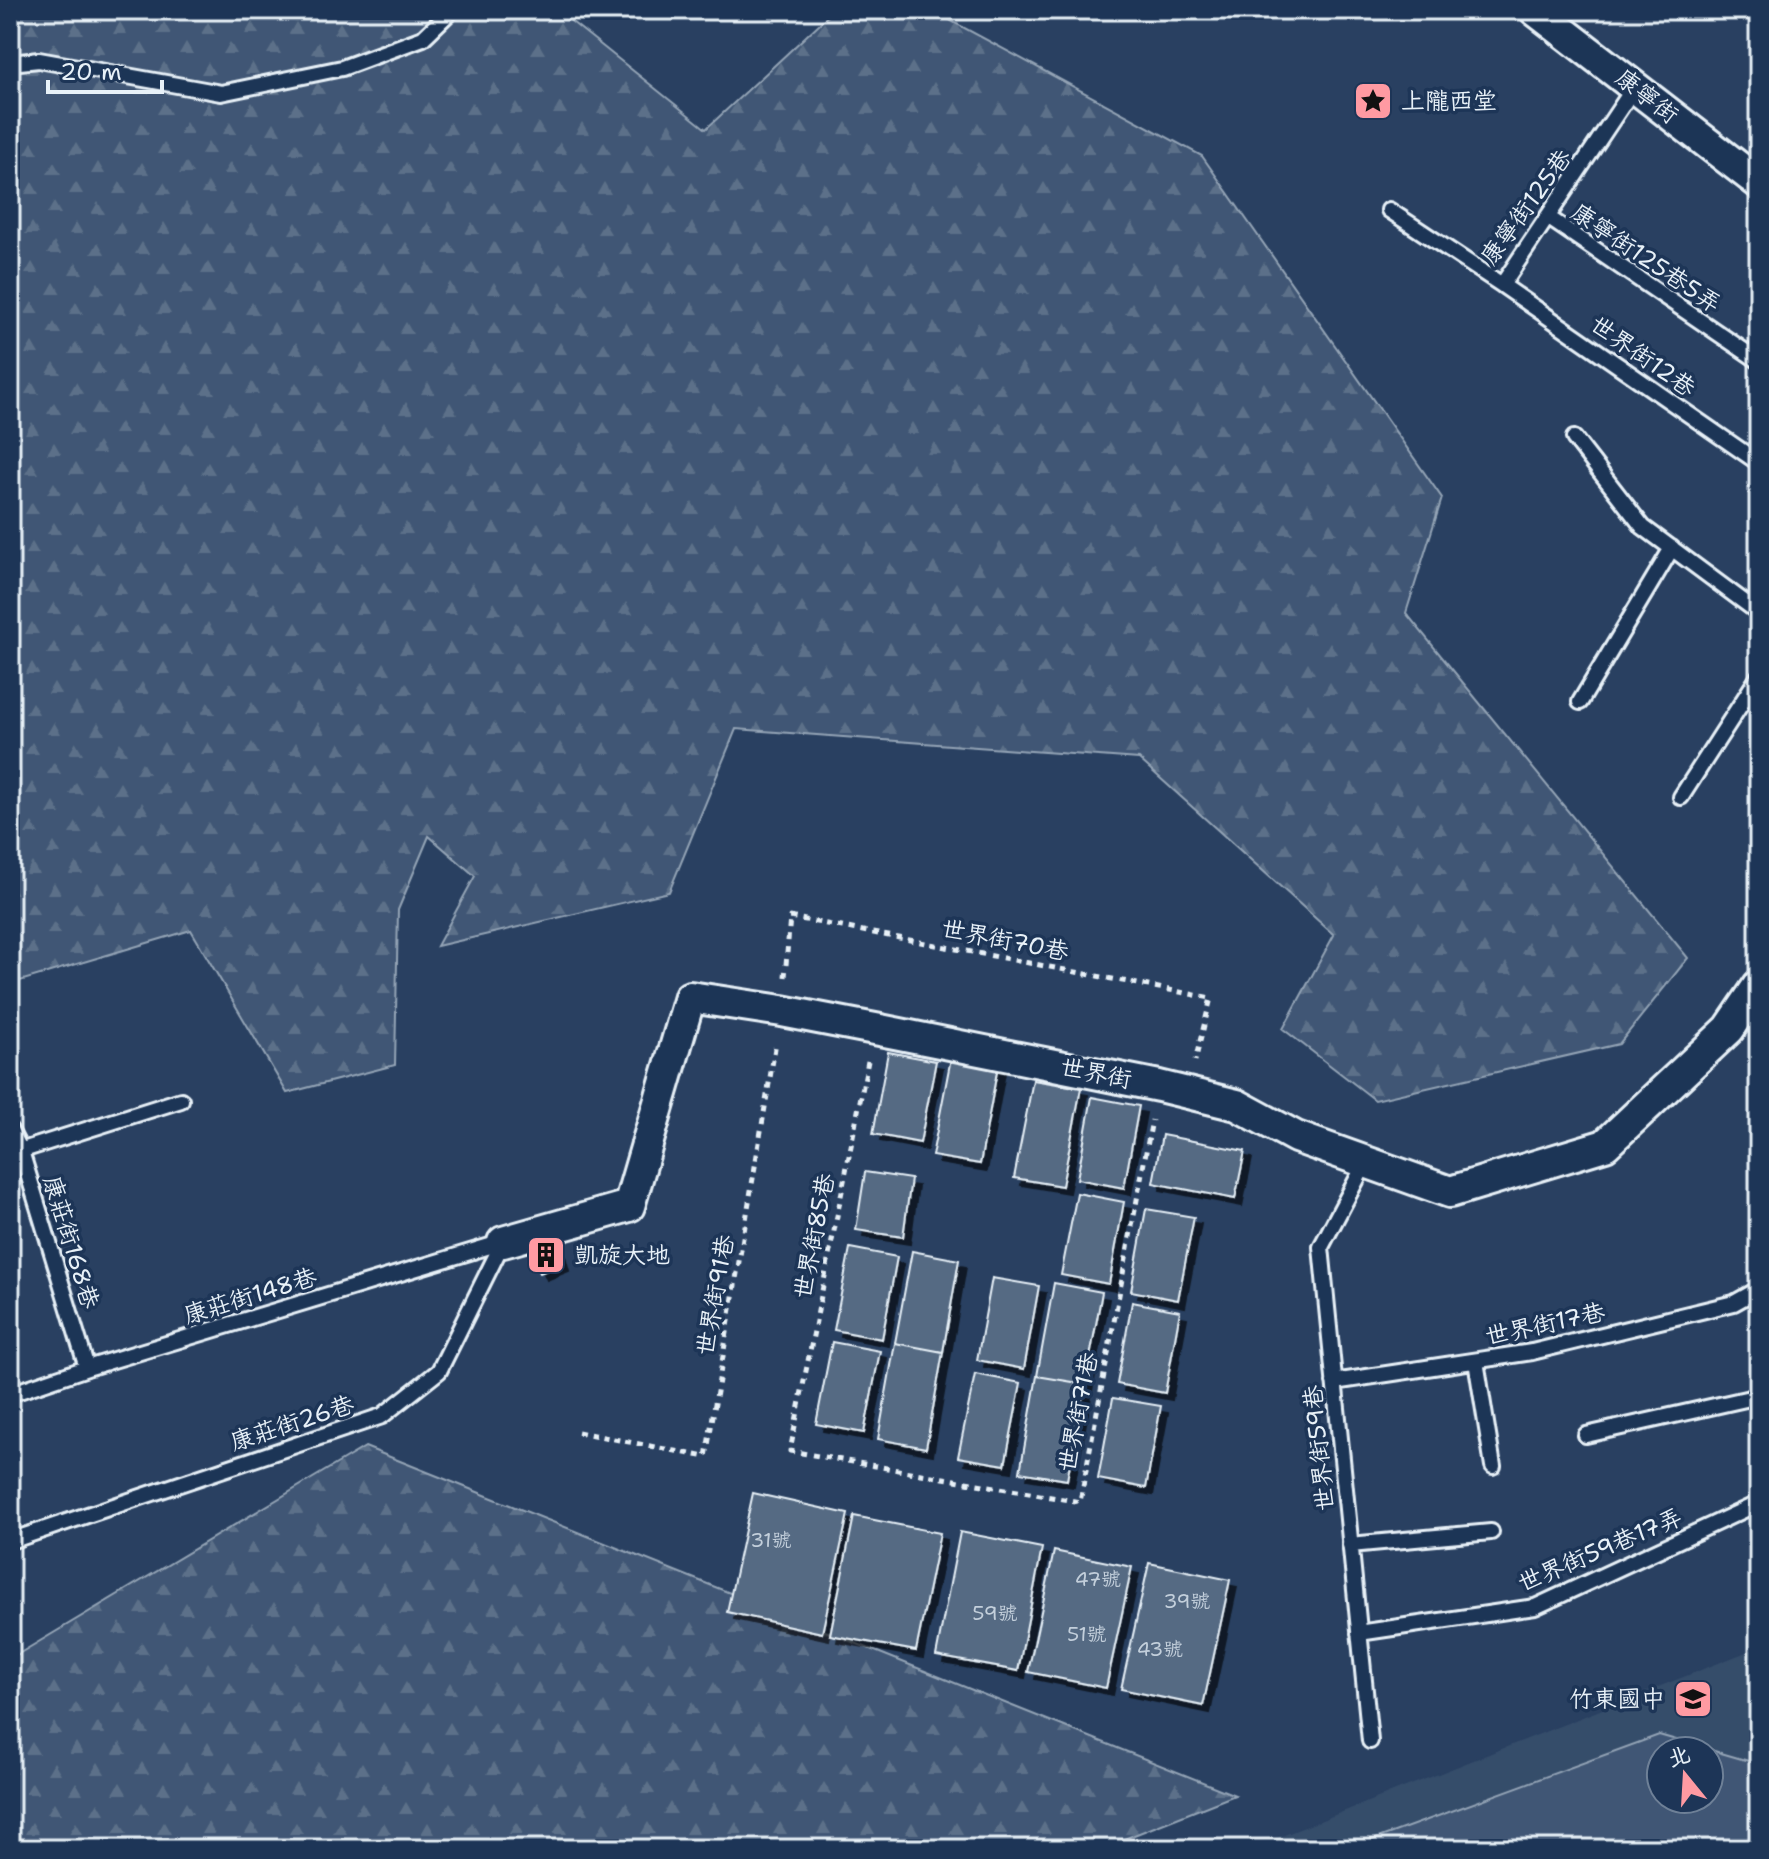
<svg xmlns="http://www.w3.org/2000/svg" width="1769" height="1859" viewBox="0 0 1769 1859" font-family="'Shantell Sans','LXGW WenKai TC',sans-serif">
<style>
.built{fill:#364d6b;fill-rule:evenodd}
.grass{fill:#415774;stroke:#94a4b6;stroke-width:2;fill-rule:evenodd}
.forest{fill:url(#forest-firs);stroke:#94a4b6;stroke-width:2}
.building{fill:#556a83;stroke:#e8f1f8;stroke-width:2;filter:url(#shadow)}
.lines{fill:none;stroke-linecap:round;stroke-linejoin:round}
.lane-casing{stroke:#e8f1f8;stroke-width:20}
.street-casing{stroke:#e8f1f8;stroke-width:36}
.path{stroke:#e8f1f8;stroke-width:5;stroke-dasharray:6 6;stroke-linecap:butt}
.lane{stroke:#1d3557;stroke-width:14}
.street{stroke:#1d3557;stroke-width:30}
.labels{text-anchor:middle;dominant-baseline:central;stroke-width:7;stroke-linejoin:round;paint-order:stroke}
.number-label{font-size:20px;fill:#c3cfdb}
.street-label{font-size:24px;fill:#e8f1f8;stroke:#1d3557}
.poi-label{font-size:24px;fill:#e8f1f8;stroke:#1d3557;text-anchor:start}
</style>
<defs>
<pattern id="forest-firs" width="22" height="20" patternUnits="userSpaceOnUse" patternTransform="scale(2)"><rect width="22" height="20" fill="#415774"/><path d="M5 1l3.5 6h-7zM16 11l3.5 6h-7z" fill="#5c7089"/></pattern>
<filter id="shadow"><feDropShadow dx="7" dy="7" stdDeviation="0" flood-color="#0009"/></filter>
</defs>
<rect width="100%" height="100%" fill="#294061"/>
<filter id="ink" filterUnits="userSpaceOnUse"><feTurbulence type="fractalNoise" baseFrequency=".0125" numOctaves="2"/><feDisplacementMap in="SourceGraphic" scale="16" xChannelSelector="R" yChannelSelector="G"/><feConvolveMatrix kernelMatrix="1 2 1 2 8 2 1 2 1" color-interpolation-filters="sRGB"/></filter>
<g filter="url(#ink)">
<path class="built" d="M 1759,1647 L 1759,1849 L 1249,1849 ZM 1661,1751 L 1709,1751 L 1709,1799 L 1661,1799 Z"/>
<path class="grass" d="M 1659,1735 L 1759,1764 L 1759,1849 L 1348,1849 ZM 1661,1751 L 1709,1751 L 1709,1799 L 1661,1799 Z"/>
<path class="forest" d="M 10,10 L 557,10 L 706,129 L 834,10 L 931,10 L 1202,156 L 1442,498 L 1406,613 L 1688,958 L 1619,1044 L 1375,1100 L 1283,1029 L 1334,935 L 1139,759 L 736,729 L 669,892 L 437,946 L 475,876 L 429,836 L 398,910 L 395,1065 L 287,1093 L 191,930 L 10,984 Z
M 365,1447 L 1235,1795 L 1099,1849 L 10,1849 L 10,1659 Z"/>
<path class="building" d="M 888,1052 L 936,1061 L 920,1143 L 873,1134 Z
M 951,1058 L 998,1066 L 980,1164 L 932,1156 Z
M 1033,1080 L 1081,1088 L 1062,1186 L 1014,1178 Z
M 1092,1097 L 1139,1106 L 1124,1188 L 1077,1179 Z
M 1162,1135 L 1245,1151 L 1235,1199 L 1153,1183 Z
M 865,1172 L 911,1179 L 903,1237 L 856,1230 Z
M 1077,1193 L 1124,1202 L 1109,1284 L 1061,1275 Z
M 1146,1209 L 1194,1217 L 1178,1300 L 1131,1291 Z
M 555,1238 L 562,1264 L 540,1273 L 528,1246 Z
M 850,1248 L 897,1257 L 882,1339 L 834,1330 Z
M 912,1251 L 959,1260 L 943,1352 L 895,1343 Z
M 992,1278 L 1039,1286 L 1024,1369 L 977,1360 Z
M 1054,1283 L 1102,1292 L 1085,1384 L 1037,1376 Z
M 1132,1302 L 1180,1311 L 1165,1393 L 1117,1384 Z
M 832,1342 L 880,1351 L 864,1433 L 816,1424 Z
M 895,1343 L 943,1352 L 926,1448 L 878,1439 Z
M 975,1374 L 1021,1383 L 1005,1465 L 958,1457 Z
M 1037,1376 L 1085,1384 L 1067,1480 L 1020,1472 Z
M 1113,1398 L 1161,1406 L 1146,1488 L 1098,1479 Z
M 753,1493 L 848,1514 L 822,1633 L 727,1612 Z
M 854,1516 L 940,1533 L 916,1651 L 830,1635 Z
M 960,1532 L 1042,1548 L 1018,1671 L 936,1656 Z
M 1054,1551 L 1132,1567 L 1106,1688 L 1028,1672 Z
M 1149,1563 L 1230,1580 L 1203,1706 L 1121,1689 Z"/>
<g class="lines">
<defs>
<path id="lane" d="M 10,63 L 39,60 L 221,93 L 342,68 L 423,38 L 452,10
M 1389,210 L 1502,285 L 1635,86
M 1549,218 L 1759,361
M 1502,285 L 1759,463
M 1574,438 L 1643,527 L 1759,613
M 1580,702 L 1672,548
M 1681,797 L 1759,676
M 10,1130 L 21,1151 L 87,1368
M 10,1154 L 181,1100
M 1366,1162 L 1321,1247 L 1370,1741
M 1476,1361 L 1493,1466
M 1334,1382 L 1532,1352 L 1734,1303 L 1759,1289
M 10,1394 L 87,1368 L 503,1242
M 1586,1435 L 1759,1396
M 10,1541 L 382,1416 L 439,1371 L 503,1242
M 1350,1545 L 1491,1532
M 1359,1633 L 1535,1607 L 1759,1503"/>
<path id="street" d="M 1535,10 L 1759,183
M 503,1242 L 629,1206 L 690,997 L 782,1011 L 875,1029 L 1159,1086 L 1237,1105 L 1296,1137 L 1450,1192 L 1605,1145 L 1729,1029 L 1759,985"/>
</defs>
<use href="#lane" class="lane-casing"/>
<use href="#street" class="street-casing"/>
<path class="path" d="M 785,977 L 790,917 L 1211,998 L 1195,1061
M 868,1061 L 790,1451 L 1080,1502 L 1152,1120
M 578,1432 L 706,1457 L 776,1042"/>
<use href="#lane" class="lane"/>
<use href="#street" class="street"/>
</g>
</g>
<defs>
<symbol id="sight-square" viewBox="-11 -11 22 22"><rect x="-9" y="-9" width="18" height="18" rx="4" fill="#ff9aa2" stroke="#1d3557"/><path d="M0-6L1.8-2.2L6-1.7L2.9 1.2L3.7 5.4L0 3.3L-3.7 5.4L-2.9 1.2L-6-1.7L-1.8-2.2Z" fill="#111"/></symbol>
<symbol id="building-square" viewBox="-11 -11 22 22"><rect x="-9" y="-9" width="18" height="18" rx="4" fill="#ff9aa2" stroke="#1d3557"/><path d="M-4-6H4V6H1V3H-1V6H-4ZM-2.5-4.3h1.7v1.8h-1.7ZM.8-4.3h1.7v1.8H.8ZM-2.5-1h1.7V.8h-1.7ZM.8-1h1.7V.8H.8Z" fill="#111"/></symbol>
<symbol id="school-square" viewBox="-11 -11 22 22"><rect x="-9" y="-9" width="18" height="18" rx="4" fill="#ff9aa2" stroke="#1d3557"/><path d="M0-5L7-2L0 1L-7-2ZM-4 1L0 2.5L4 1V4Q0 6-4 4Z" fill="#111"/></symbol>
</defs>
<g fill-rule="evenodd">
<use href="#sight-square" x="1351" y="79" width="44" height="44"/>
<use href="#building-square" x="524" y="1233" width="44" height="44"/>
<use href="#school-square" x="1671" y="1677" width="44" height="44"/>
</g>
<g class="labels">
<g class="number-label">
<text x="771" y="1540">31號</text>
<text x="1098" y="1579">47號</text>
<text x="1187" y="1601">39號</text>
<text x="995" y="1613">59號</text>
<text x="1087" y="1634">51號</text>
<text x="1160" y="1649">43號</text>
</g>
<g class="street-label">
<text transform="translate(1647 96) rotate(38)">康寧街</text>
<text transform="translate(1526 207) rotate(-54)">康寧街125巷</text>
<text transform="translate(1646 258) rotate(34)">康寧街125巷5弄</text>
<text transform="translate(1643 356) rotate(35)">世界街12巷</text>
<text transform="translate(1005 940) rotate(11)">世界街70巷</text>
<text transform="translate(1096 1073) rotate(11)">世界街</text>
<text transform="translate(814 1236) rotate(-79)">世界街85巷</text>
<text transform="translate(71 1242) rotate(73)">康莊街168巷</text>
<text transform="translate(715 1295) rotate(-80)">世界街91巷</text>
<text transform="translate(250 1296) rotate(-17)">康莊街148巷</text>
<text transform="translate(1545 1324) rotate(-12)">世界街17巷</text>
<text transform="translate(1078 1412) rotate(-79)">世界街71巷</text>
<text transform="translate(292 1423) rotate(-18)">康莊街26巷</text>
<text transform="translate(1319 1448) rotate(-96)">世界街59巷</text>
<text transform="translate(1600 1550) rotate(-23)">世界街59巷17弄</text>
</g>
<g class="poi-label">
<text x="1401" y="101">上隴西堂</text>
<text x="574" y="1255">凱旋大地</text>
<text x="1665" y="1699" text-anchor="end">竹東國中</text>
</g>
</g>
<rect width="1769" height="1859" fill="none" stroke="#1d3557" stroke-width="40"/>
<rect x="20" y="20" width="1729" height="1819" fill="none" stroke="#e8f1f8" stroke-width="3" filter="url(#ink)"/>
<g transform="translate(1685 1775) rotate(342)"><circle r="38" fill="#1d3557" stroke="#6e8097" stroke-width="2"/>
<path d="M0-6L14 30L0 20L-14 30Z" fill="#ff9aa2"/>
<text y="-12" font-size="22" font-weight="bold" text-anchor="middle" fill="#e8f1f8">北</text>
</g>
<path d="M48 80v12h114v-12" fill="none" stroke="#e8f1f8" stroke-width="4"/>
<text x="60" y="80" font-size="24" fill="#e8f1f8" stroke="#1d3557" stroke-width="6" paint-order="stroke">20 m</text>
</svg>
